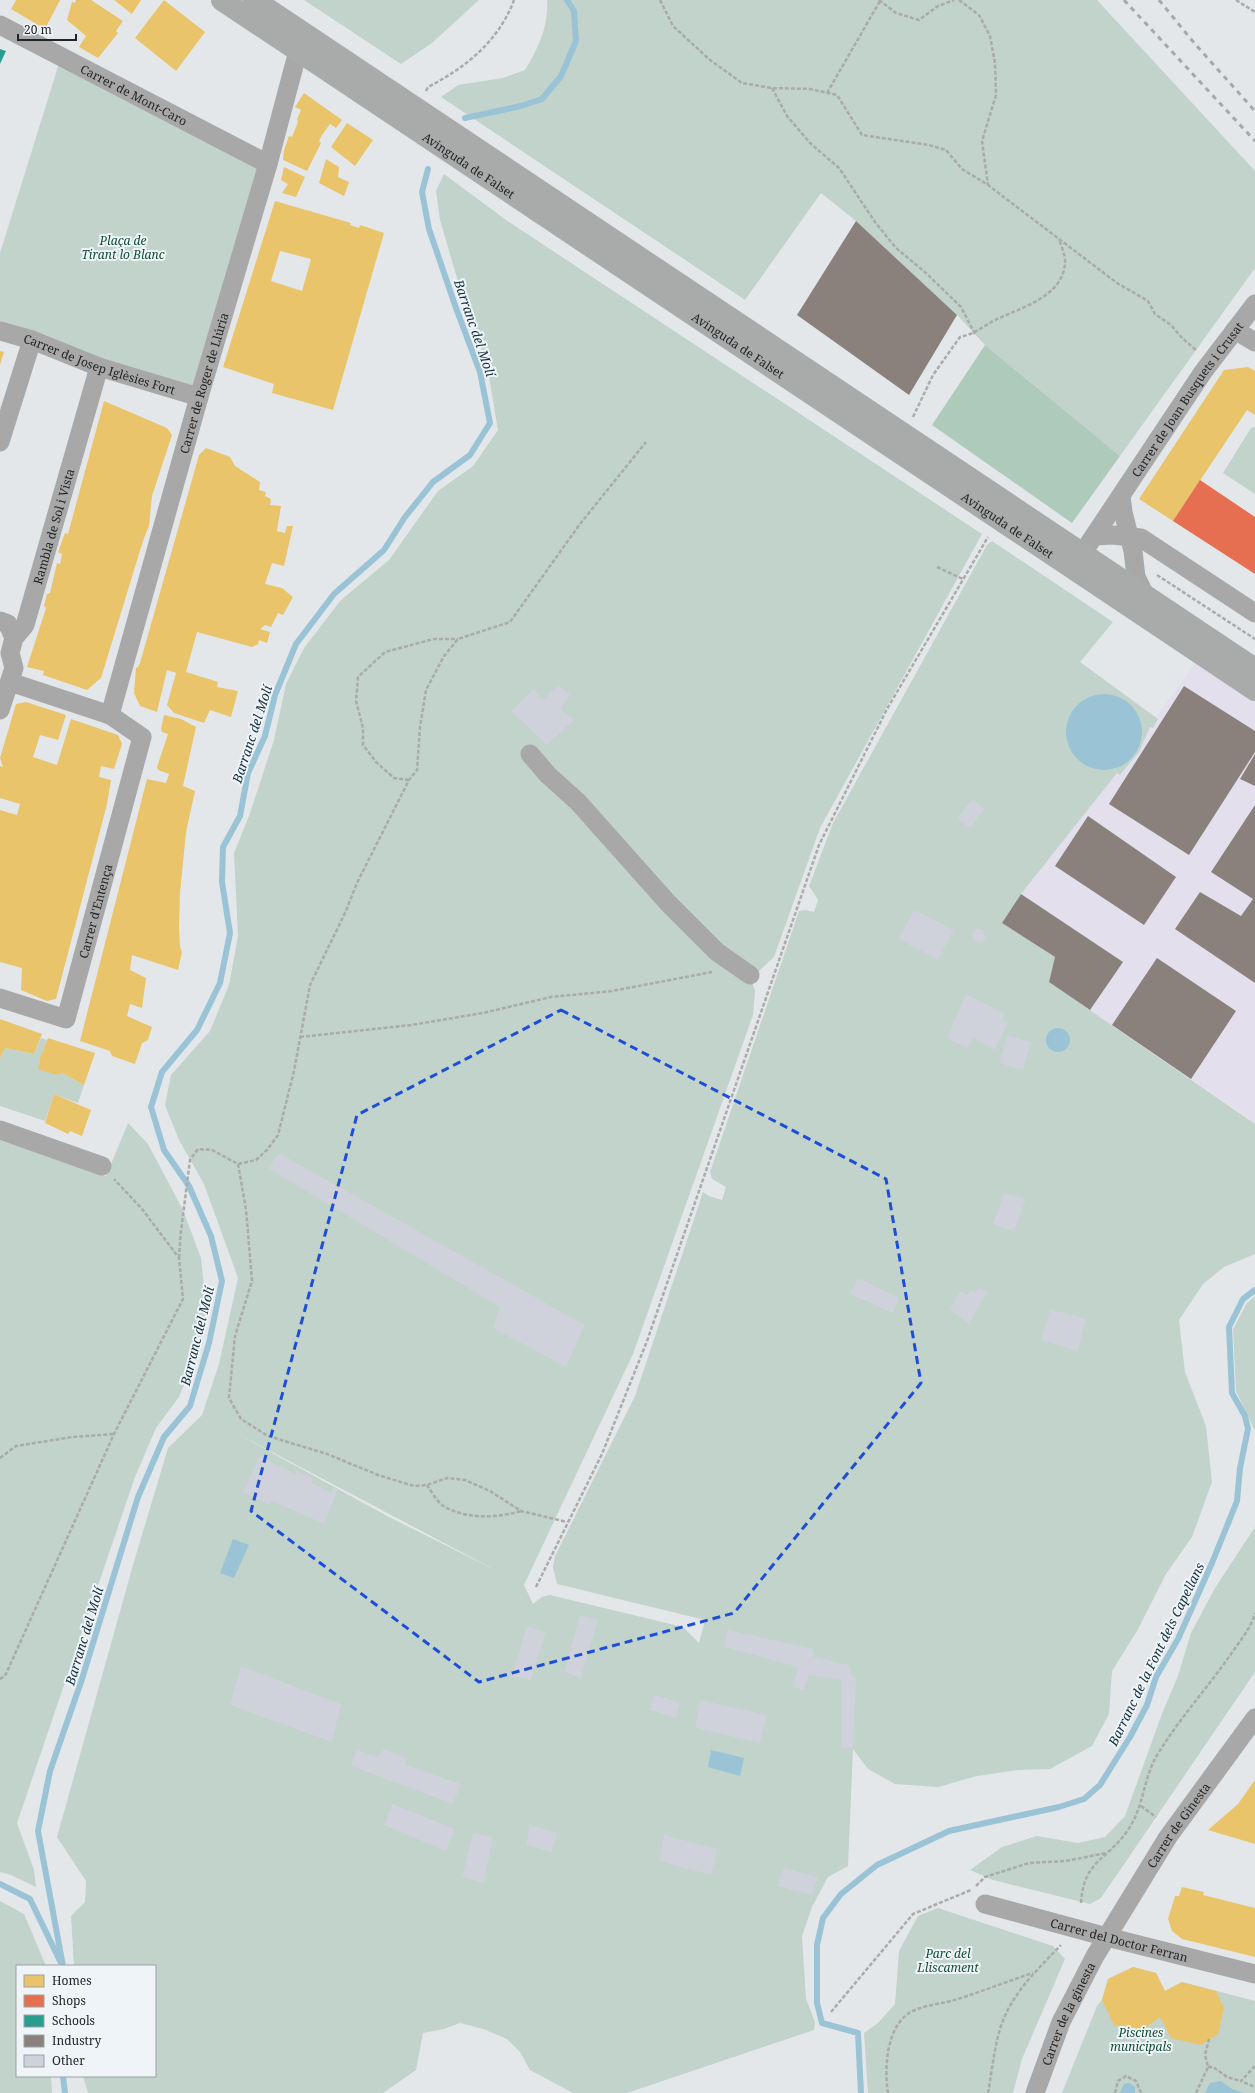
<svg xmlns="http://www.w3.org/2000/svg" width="1255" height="2093" viewBox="0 0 1255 2093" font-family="'Noto Serif',serif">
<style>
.industrial{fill:#e3dfec}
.green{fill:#c1d3ca;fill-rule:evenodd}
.forest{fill:#adcaba}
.water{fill:#9ac3d6}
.homes{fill:#e9c46a;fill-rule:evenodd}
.shops{fill:#e76f51}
.schools{fill:#2a9d8f}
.industry{fill:#8a817c}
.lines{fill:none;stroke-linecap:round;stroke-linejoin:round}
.stream{stroke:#9ac3d6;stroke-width:6}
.building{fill:#cfd1db}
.path{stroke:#aaabab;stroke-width:2.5;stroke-dasharray:4 2;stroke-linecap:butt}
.minor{stroke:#a8a8a8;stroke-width:19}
.primary{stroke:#a9abab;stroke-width:22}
.rail{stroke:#a8a8a9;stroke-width:3;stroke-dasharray:5 5;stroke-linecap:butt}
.marked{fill:none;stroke:#1d4ed8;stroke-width:3;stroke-dasharray:8 5;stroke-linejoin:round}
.labels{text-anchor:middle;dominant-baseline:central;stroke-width:4;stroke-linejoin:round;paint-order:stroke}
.street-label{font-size:12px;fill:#222425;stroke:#eff4f9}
.park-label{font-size:12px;font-style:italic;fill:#114e30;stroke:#eff4f9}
.water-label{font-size:13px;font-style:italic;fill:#132f3a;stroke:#eff4f9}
</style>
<rect width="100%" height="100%" fill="#e4e7ea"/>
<path class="industrial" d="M 1202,655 L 1255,689 L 1255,1123 L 1049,982 L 1002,923 L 1021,894 L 1117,773 L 1120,775 L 1139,752 L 1150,727 L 1158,719 L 1156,717 Z"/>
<path class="green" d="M 304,0 L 479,0 L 432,43 L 401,64 Z
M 547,0 L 1097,0 L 1255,171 L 1255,268 L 1120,456 L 985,345 L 957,315 L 856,221 L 821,193 L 745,300 L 441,97 L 458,85 L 503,78 L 525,70 C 538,48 549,26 547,0 Z
M 61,57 L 268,164 L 199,397 L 0,331 L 0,253 Z
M 444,174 L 506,220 L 982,534 L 820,828 L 774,957 L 759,971 L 750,975 L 755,991 L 753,1015 L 633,1354 L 524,1585 L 533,1604 L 542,1597 L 550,1595 L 683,1627 L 699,1643 L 705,1620 L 557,1584 L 553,1567 L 555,1556 L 635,1396 L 703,1192 L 709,1196 L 722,1200 L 726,1187 L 712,1179 L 710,1172 L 799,911 L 805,910 L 814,912 L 818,900 L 809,886 L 833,823 L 987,545 L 992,541 L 1113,622 L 1080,662 L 1158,719 L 1153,728 L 1150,727 L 1139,752 L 1120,775 L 1117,773 L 1021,894 L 1002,923 L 1055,957 L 1049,982 L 1255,1124 L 1255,1254 L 1224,1267 L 1203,1284 L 1179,1320 L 1185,1372 L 1206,1426 L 1212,1482 L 1192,1537 L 1166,1574 L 1137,1631 L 1112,1671 L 1109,1714 L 1092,1746 L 1050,1769 L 1018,1770 L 977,1776 L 938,1787 L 895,1784 L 868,1769 L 853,1749 L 848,1866 L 828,1877 L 812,1907 L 802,1936 L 806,1999 L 815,2022 L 814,2030 L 627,2093 L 573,2093 L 530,2070 L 520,2052 L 507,2039 L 483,2029 L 460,2023 L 444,2029 L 423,2033 L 416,2070 L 383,2093 L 88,2093 L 83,2076 L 155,2076 L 155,1966 L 74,1966 L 71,1916 L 85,1902 L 86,1881 L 57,1837 L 133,1565 L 168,1448 L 202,1415 L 219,1364 L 238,1278 L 204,1184 L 179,1140 L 165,1105 L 171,1075 L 210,1031 L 229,985 L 238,936 L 234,853 L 249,816 L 274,740 L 286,684 L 304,648 L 341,600 L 389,560 L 438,491 L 473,466 L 498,430 L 487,365 L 457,278 L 440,220 L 436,191 ZM 236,1433 L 499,1572 L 389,1517 Z
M 1255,427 L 1255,494 L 1223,473 L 1251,428 Z
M 41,1038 L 47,1040 L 39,1060 L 40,1063 L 57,1075 L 62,1073 L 84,1085 L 78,1103 L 54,1094 L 45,1121 L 0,1106 L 0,1058 L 5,1048 L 34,1054 Z
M 128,1123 L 148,1144 L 183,1210 L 201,1258 L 207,1313 L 197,1352 L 179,1397 L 156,1428 L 135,1477 L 17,1823 L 34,1870 L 36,1887 L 11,1875 L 0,1872 L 0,1140 L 106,1176 Z
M 1255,1296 L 1255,1431 L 1236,1391 L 1233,1329 L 1247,1303 Z
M 1255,1527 L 1255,1672 L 1101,1898 L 1090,1904 L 993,1880 L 970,1870 L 1002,1847 L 1037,1836 L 1078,1843 L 1105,1837 L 1125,1816 L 1163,1711 L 1178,1676 L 1191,1633 L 1215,1588 Z
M 0,1901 L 24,1914 L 46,1966 L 17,1966 L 17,2076 L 51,2076 L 52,2093 L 0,2093 Z
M 938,1908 L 1053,1946 L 1065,1959 L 1022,2059 L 1013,2093 L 868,2093 L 864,2033 L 878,2023 L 895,2004 L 899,1951 L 918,1916 Z
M 1133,1967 L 1156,1973 L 1165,1991 L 1182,1982 L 1255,2001 L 1255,2093 L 1062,2093 L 1097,2006 L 1102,2000 L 1108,1979 Z"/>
<path class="forest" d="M 985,345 L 1120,456 L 1072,523 L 932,425 Z"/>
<path class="water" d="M1066 732a38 38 0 1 1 76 0a38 38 0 1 1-76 0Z
M1046 1040a12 12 0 1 1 24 0a12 12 0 1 1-24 0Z
M 233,1539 L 249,1545 L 234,1578 L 220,1573 Z
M 711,1750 L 744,1758 L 740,1776 L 708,1767 Z
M 1221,2081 L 1232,2089 L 1244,2093 L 1205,2093 L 1210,2083 Z
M 1129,2083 L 1135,2087 L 1135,2093 L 1120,2093 L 1124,2084 Z"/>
<path class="homes" d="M 16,0 L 60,0 L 45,29 L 11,9 Z
M 76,0 L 91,0 L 123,21 L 116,31 L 118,33 L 98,58 L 79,47 L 86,36 L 67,20 L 72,2 L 75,3 Z
M 114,0 L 141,0 L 132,14 Z
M 164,0 L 205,32 L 176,71 L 135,38 Z
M 304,93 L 342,120 L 336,128 L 330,124 L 322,135 L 319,141 L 321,143 L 307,171 L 283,160 L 284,150 L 289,136 L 292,137 L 298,122 L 297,119 L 301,110 L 295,107 Z
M 347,123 L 373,140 L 355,166 L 331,147 Z
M 326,159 L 339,167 L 338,177 L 349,182 L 344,196 L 319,183 Z
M 284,167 L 305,177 L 296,197 L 282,193 L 288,184 L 281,180 Z
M 275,201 L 351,223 L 350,225 L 359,228 L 360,225 L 384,233 L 333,410 L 272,393 L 274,384 L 223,367 ZM 280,251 L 311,259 L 302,291 L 271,281 Z
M 0,351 L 4,352 L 0,365 Z
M 1248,367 L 1255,371 L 1255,415 L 1247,410 L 1173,521 L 1139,499 L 1224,370 Z
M 104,401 L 167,428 L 172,435 L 152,496 L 149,526 L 143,541 L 101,678 L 87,690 L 43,675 L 44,671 L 27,667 L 46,608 L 44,606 L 47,594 L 50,593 L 57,563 L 60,564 L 62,554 L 58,552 L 65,533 L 68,534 Z
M 206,448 L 230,457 L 235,466 L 260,482 L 259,490 L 266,492 L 265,496 L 271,499 L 270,505 L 281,506 L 277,531 L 285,533 L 287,526 L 293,526 L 284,566 L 272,563 L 265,584 L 282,588 L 293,597 L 283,615 L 278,613 L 271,627 L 265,625 L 260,629 L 270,632 L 267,643 L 259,640 L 258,644 L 252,647 L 197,632 L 186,672 L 218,682 L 217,687 L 238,691 L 231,717 L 210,710 L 204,723 L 174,713 L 167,705 L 176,673 L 167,670 L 157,712 L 140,706 L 134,693 L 136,668 L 138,667 L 140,663 L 199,455 Z
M 26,702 L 66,715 L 58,740 L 40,735 L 33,757 L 57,765 L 71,719 L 118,735 L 122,744 L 114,769 L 101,766 L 99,777 L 111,780 L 107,804 L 56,999 L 47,1001 L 21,990 L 22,968 L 0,962 L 0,810 L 17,815 L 20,804 L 0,798 L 0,766 L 3,767 L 0,758 L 16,704 Z
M 164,715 L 181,719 L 196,727 L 183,786 L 195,791 L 186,832 L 180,893 L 179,928 L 180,947 L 182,952 L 178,970 L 132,955 L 130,970 L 146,978 L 142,1008 L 130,1004 L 127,1016 L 152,1027 L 148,1040 L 142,1043 L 135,1064 L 112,1056 L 110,1051 L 80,1041 L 147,779 L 166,783 L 169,774 L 158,770 L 157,767 L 168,734 L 162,732 L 161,729 Z
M 0,1019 L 42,1034 L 34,1054 L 5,1048 L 0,1058 Z
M 48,1038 L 95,1053 L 84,1085 L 62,1073 L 57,1075 L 38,1069 L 40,1063 L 39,1060 Z
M 54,1094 L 91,1110 L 82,1136 L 70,1131 L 68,1134 L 45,1123 Z
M 1255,1780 L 1255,1844 L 1208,1830 L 1238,1804 Z
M 1182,1887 L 1204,1892 L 1203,1895 L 1255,1908 L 1255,1957 L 1182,1939 L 1172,1931 L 1168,1919 L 1175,1896 L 1179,1896 Z
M 1133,1967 L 1156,1973 L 1165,1991 L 1182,1982 L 1216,1991 L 1224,2008 L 1218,2034 L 1201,2045 L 1171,2038 L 1160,2017 L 1140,2032 L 1114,2025 L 1102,2000 L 1108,1979 Z"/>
<path class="shops" d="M 1200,480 L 1255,517 L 1255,574 L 1173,521 Z"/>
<path class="schools" d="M 0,49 L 6,51 L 0,64 Z"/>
<path class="industry" d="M 856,221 L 957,315 L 909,395 L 797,315 Z
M 1184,686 L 1255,731 L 1255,752 L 1189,855 L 1109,804 Z
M 1255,754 L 1255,786 L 1240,779 Z
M 1255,805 L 1255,983 L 1175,929 L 1200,892 L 1241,916 L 1253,899 L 1211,872 Z
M 1088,816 L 1176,877 L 1144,925 L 1055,866 Z
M 1021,894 L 1123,962 L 1090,1010 L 1049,982 L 1055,957 L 1002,923 Z
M 1157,958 L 1236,1011 L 1191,1079 L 1112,1025 Z"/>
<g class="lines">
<path class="stream" d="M 465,118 L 521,106 L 542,99 L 561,76 L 576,41 L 574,11 L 567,0
M 0,1884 L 30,1899 L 61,1963
M 63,1966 L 38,1831 L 50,1771 L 81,1682 L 138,1497 L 164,1437 L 190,1406 L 209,1343 L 222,1281 L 211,1236 L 189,1186 L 164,1150 L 151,1107 L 162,1072 L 197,1030 L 220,983 L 230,933 L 222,882 L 223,847 L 240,816 L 248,773 L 265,736 L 275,695 L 296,644 L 334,594 L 384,550 L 405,517 L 433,482 L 470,455 L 490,423 L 480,372 L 456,308 L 429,229 L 422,192 L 428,169
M 63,2076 L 65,2093
M 861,2093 L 858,2033 L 822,2023 L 817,2003 L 817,1945 L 823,1918 L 841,1894 L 877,1865 L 949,1831 L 1059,1807 L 1084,1799 L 1100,1785 L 1130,1737 L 1147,1705 L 1156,1677 L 1178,1639 L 1212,1563 L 1237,1501 L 1240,1468 L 1248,1429 L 1245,1416 L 1232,1393 L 1229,1327 L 1243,1299 L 1255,1290"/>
</g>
<path class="building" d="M 558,685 L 570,695 L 560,709 L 574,720 L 547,745 L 511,711 L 533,690 L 543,700 Z
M 972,799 L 985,809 L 970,828 L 957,819 Z
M 914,910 L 954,930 L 938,960 L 899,939 Z
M 978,928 L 983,930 L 986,938 L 981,942 L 973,940 L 972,933 Z
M 966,994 L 1005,1014 L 1002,1020 L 1008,1023 L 995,1050 L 973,1038 L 967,1048 L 947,1038 Z
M 1007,1035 L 1031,1042 L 1023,1070 L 999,1063 Z
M 279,1153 L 585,1325 L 566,1367 L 493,1328 L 500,1307 L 268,1168 Z
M 1004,1193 L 1026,1199 L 1014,1231 L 993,1224 Z
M 858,1278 L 899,1298 L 893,1313 L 850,1294 Z
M 978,1288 L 988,1291 L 969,1324 L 950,1309 L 960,1291 L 967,1295 L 971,1290 L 975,1293 Z
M 1050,1309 L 1086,1319 L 1078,1351 L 1041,1340 Z
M 260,1456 L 295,1474 L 296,1470 L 312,1478 L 311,1482 L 331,1493 L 333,1486 L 338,1489 L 324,1524 L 272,1501 L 270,1505 L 243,1492 Z
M 580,1615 L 598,1620 L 581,1678 L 564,1672 Z
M 527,1626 L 546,1632 L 531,1680 L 512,1676 Z
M 728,1630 L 813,1649 L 814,1657 L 849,1665 L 852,1675 L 856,1679 L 853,1748 L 842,1748 L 842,1680 L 809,1675 L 804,1690 L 793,1687 L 798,1667 L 724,1647 Z
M 241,1666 L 341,1704 L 332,1742 L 230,1705 Z
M 654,1695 L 680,1702 L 676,1718 L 650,1710 Z
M 700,1700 L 767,1715 L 760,1743 L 695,1728 Z
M 356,1749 L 377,1757 L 384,1749 L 407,1758 L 406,1765 L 461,1784 L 453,1804 L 351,1766 Z
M 392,1804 L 455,1829 L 446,1851 L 384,1825 Z
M 530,1825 L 557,1833 L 552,1852 L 526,1845 Z
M 473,1833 L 493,1837 L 484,1883 L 462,1877 Z
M 664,1835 L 717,1849 L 711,1875 L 659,1861 Z
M 783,1868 L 818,1877 L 812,1895 L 778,1886 Z"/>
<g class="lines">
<path class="path" d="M 660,0 L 673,26 L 710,60 L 742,83 L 772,88 L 810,89 L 837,95 L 862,135 L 929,145 L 946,150 L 962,169 L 988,185 L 1117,283 L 1148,301 L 1155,314 L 1171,325 L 1182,338 L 1196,350
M 879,0 L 896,13 L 919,20 L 938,6 L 954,0
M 959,0 L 979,15 L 990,36 L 995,63 L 996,95 L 982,141 L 988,185
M 1236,0 L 1255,12
M 772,88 L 787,116 L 810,143 L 839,168 L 875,222 L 896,248 L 926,273 L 961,307 L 975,334
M 426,91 L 428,87 C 465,68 499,41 514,0
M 827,93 L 880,1
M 913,417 L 933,375 L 960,337 C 977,333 980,328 995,320 C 1020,308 1063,297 1065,263 C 1066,256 1061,246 1059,239
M 937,567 L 963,579
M 1157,575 L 1255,639
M 409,780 L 394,778 L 376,762 L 363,745 L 363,728 L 356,701 L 358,677 L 385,652 L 434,639 L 458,639
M 300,1037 L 411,1025 L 483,1013 L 551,997 L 612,991 L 712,972
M 238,1164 L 246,1209 L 252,1281 L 235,1336 L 229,1398 L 241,1419 L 268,1436 L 327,1454 L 378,1475 L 414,1486 L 427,1485 L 447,1478 L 465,1480 L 490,1491 L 521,1511 L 567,1522
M 179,1258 L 181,1231 L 190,1160 L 198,1149 L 212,1150 L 238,1164 L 256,1160 L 267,1150 L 278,1135 L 294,1071 L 310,985 L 345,913 L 357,883 L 409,780 L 417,770 L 420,727 L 426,690 L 444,656 L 458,639 L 510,622 L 580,524 L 646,442
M 0,1458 L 16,1446 L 72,1437 L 114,1434
M 427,1485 C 431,1491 436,1500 442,1505 C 464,1520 498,1518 521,1511
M 536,1587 L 602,1454 L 647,1341 L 819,845 L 887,709 L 988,537
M 0,1679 L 5,1676 L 114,1434 L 183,1299 L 179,1258 L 142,1209 L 114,1179
M 1141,1806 L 1156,1817
M 976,1886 L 985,1877 L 1029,1863 L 1066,1861 L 1106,1853
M 1081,1903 C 1084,1859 1107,1861 1128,1830 C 1145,1805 1143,1776 1159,1752 C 1180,1718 1208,1687 1231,1654 C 1240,1641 1251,1628 1255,1613
M 831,2012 L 913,1914 L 971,1890
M 1255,2066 L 1241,2081 L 1255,2087
M 1208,2067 L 1213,2067 L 1227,2077 L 1241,2081
M 888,2093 C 884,2069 886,2026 911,2012 C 926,2004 943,2004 958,1999 C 983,1991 1008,1981 1033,1973
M 988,2093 C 992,2071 994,2047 1001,2026 C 1012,1993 1038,1969 1061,1945
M 1115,2093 L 1118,2081 L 1126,2076 L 1136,2081 L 1141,2093
M 1196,2093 L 1208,2067 L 1205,2055 L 1209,2039"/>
<g class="minor">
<path id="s1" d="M 0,25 L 268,164"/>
<path d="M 1235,330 L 1255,342"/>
<path id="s2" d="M 0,331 L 32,340 L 99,367 L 199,397"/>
<path d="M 0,442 L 32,340"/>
<path d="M 1121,496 L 1123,512 L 1133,551 L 1136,577 L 1146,597"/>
<path d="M 1095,536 L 1112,535 L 1141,538 L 1255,613"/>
<path id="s3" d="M 1082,554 L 1203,372 L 1255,304"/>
<path d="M 0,621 L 8,624 L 14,638"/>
<path id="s4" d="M 0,710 L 14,668 L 10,653 L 14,638 L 25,625 L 99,367"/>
<path id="s5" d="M 110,715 L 199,397 L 268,164 L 298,51"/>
<path d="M 530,754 L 548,775 L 578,802 L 668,903 L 717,952 L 750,975"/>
<path id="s6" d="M 0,998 L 66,1019 L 142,737 L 110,715 L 10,682"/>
<path d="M 0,1130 L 102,1166"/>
<path id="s7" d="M 985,1904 L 1107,1937 L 1255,1974"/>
<path id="s8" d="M 1035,2093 L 1061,2022 L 1095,1956 L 1168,1837 L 1255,1718"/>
</g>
<g class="primary">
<path id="s9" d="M 222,0 L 1255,690"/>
<path d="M 254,0 L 1255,669"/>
</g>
<path class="rail" d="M 1124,0 L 1255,141
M 1159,0 L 1195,44 L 1255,111"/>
</g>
<path class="marked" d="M 561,1010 L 886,1179 L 921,1383 L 734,1613 L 479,1682 L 251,1511 L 357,1115 Z"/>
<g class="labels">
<g class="street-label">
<text stroke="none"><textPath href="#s1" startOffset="151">Carrer de Mont-Caro</textPath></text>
<text stroke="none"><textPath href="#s9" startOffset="297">Avinguda de Falset</textPath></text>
<text stroke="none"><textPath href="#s9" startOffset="621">Avinguda de Falset</textPath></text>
<text stroke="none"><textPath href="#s2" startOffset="105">Carrer de Josep Iglèsies Fort</textPath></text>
<text stroke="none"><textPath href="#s5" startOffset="345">Carrer de Roger de Llúria</textPath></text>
<text stroke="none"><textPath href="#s3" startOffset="187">Carrer de Joan Busquets i Crusat</textPath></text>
<text stroke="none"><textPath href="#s9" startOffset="945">Avinguda de Falset</textPath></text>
<text stroke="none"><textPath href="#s4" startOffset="195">Rambla de Sol i Vista</textPath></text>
<text stroke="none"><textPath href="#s6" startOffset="181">Carrer d'Entença</textPath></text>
<text stroke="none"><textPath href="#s8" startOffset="305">Carrer de Ginesta</textPath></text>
<text stroke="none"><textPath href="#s7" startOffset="139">Carrer del Doctor Ferran</textPath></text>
<text stroke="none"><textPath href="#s8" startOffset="86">Carrer de la ginesta</textPath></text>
</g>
<g class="park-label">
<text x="123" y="240">Plaça de<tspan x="123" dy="14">Tirant lo Blanc</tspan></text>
<text x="948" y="1953">Parc del<tspan x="948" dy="14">Lliscament</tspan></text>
<text x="1141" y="2032">Piscines<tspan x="1141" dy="14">municipals</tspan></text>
</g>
<g class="water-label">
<text transform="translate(475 328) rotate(71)">Barranc del Molí</text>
<text transform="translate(252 734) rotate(-72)">Barranc del Molí</text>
<text transform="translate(197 1336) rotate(-76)">Barranc del Molí</text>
<text transform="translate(84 1636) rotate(-73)">Barranc del Molí</text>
<text transform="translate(1156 1654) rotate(-64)">Barranc de la Font dels Capellans</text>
</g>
</g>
<rect x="16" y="1965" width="140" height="112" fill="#eff4f9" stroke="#9da1a4"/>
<rect x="24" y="1975" width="20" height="12" fill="#e9c46a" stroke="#9da1a4"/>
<text x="52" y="1985" font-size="12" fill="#222425">Homes</text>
<rect x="24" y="1995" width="20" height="12" fill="#e76f51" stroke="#9da1a4"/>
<text x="52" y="2005" font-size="12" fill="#222425">Shops</text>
<rect x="24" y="2015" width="20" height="12" fill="#2a9d8f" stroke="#9da1a4"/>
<text x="52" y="2025" font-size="12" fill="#222425">Schools</text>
<rect x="24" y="2035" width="20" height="12" fill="#8a817c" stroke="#9da1a4"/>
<text x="52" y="2045" font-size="12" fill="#222425">Industry</text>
<rect x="24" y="2055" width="20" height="12" fill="#cfd1db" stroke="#9da1a4"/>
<text x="52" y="2065" font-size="12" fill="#222425">Other</text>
<path d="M18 34v6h58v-6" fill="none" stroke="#222425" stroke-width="2"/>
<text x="24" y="34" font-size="12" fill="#222425" stroke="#eff4f9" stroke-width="3" paint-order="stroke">20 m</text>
</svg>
